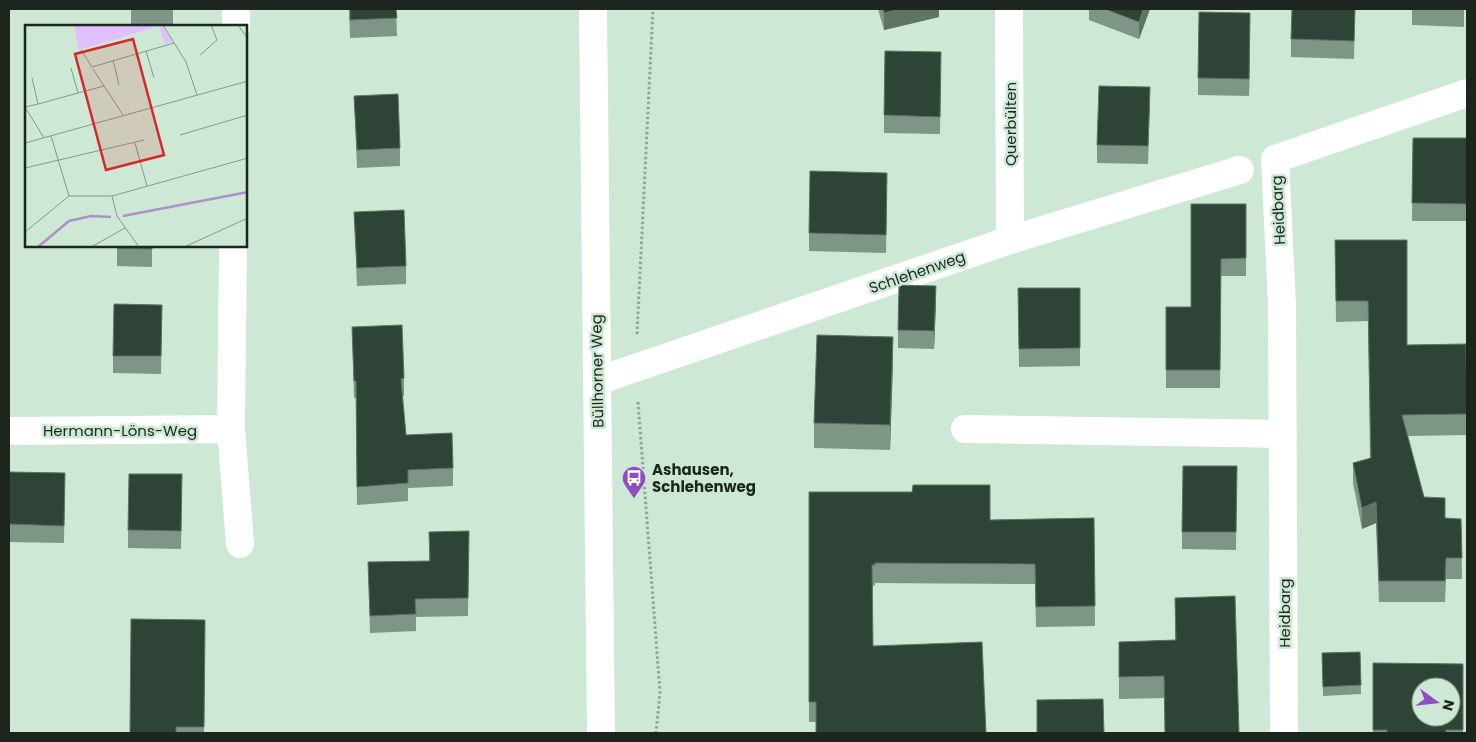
<svg xmlns="http://www.w3.org/2000/svg" width="1476" height="742" viewBox="0 0 1476 742" font-family="Poppins,sans-serif">
<style>
.lines{fill:none;stroke-linecap:round;stroke-linejoin:round}
.path{stroke:#90a596;stroke-width:3;stroke-dasharray:2.5 2.5;stroke-linecap:butt}
.minor{stroke:#fff;stroke-width:28}
.wall{fill:#7e9686}
.shaded-wall{fill:#5e7566}
.building{fill:#2e4436;stroke:#5e7566;fill-rule:evenodd}
.labels{text-anchor:middle;dominant-baseline:central;stroke-width:5;stroke-linejoin:round;paint-order:stroke}
.street-label{font-size:15px;fill:#1c261f;stroke:#cde8d5}
.poi-label{font-size:15px;font-weight:bold;fill:#1c261f;stroke:#cde8d5;text-anchor:start}
.inset-river{fill:none;stroke:#ae90cb;stroke-width:2.5}
.inset-road{fill:none;stroke:#869a8c;stroke-width:1}
.view{fill:#d62828;fill-opacity:0.15;stroke:#d62828;stroke-width:2.5}
.inset-edge{fill:none;stroke:#1c261f;stroke-width:2.5}
</style>
<rect width="100%" height="100%" fill="#cde8d5"/>
<g class="lines">
<path class="path" d="M 637,334 L 653,9
M 638,402 L 660,692 L 656,733"/>
<path class="minor" d="M 593,9 L 601,733
M 1009,9 L 1010,240
M 236,26 L 236,9
M 233,246 L 231,429 L 240,544
M 597,381 L 1010,240 L 1240,170
M 965,429 L 1283,434
M 9,431 L 231,429
M 1284,733 L 1282,305 L 1275,159 L 1467,93"/>
</g>
<path class="wall" d="M 131,9 L 173,9 L 173,25 L 131,25 Z
M 349,9 L 396,9 L 397,36 L 350,38 Z
M 878,9 L 939,9 L 939,17 L 884,30 Z
M 1089,9 L 1150,9 L 1139,39 L 1089,20 Z
M 1355,9 L 1354,59 L 1291,57 L 1291,39 Z
M 1412,9 L 1464,9 L 1464,27 L 1412,25 Z
M 1250,31 L 1249,96 L 1198,95 L 1198,78 Z
M 941,70 L 940,134 L 884,133 L 884,115 Z
M 354,96 L 400,148 L 400,166 L 357,168 Z
M 1150,105 L 1148,164 L 1097,163 L 1097,145 Z
M 1413,138 L 1467,138 L 1467,221 L 1412,221 Z
M 887,191 L 886,253 L 809,251 L 809,233 Z
M 1246,204 L 1246,276 L 1221,276 L 1220,388 L 1166,388 L 1166,307 L 1191,307 Z
M 354,212 L 406,266 L 406,284 L 357,286 Z
M 1335,240 L 1407,345 L 1467,414 L 1467,435 L 1408,436 L 1424,497 L 1445,518 L 1461,519 L 1462,579 L 1446,579 L 1445,602 L 1379,602 L 1376,523 L 1362,529 L 1353,483 L 1353,463 L 1370,458 L 1368,321 L 1336,322 Z
M 152,246 L 152,267 L 117,266 L 117,248 Z
M 1018,288 L 1080,288 L 1080,366 L 1019,367 Z
M 936,304 L 934,349 L 898,348 L 898,330 Z
M 162,305 L 161,374 L 113,373 L 113,356 Z
M 352,327 L 404,378 L 404,396 L 402,396 L 406,435 L 453,468 L 453,486 L 408,488 L 408,501 L 357,505 L 356,398 L 354,398 Z
M 893,362 L 890,450 L 814,448 L 814,423 Z
M 1237,466 L 1236,550 L 1182,549 L 1182,532 Z
M 9,472 L 65,473 L 64,543 L 9,542 Z
M 182,492 L 181,549 L 128,548 L 128,530 Z
M 809,492 L 990,520 L 1094,518 L 1095,626 L 1036,627 L 1035,584 L 875,583 L 875,585 L 873,586 L 816,722 L 809,722 Z
M 469,531 L 468,616 L 416,617 L 416,631 L 370,633 L 368,562 L 429,561 L 429,532 Z
M 1235,596 L 1164,698 L 1119,699 L 1119,642 L 1175,640 L 1175,598 Z
M 205,620 L 204,733 L 130,733 Z
M 1360,652 L 1361,694 L 1323,696 L 1322,653 Z
M 1373,663 L 1463,664 L 1463,733 L 1373,733 Z"/>
<path class="shaded-wall" d="M 900,9 L 939,9 L 939,17 L 884,30 L 884,13 Z
M 1143,9 L 1150,9 L 1139,39 L 1139,22 Z
M 1250,13 L 1250,31 L 1249,96 L 1249,79 Z
M 936,286 L 936,304 L 934,349 L 934,331 Z
M 893,337 L 893,362 L 890,450 L 890,425 Z
M 1376,502 L 1376,523 L 1362,529 L 1362,508 Z"/>
<path class="building" d="M 350,9 L 396,9 L 397,18 L 350,20 Z
M 883,9 L 900,9 L 884,13 Z
M 1105,9 L 1143,9 L 1139,22 Z
M 1292,9 L 1355,9 L 1354,41 L 1291,39 Z
M 1199,12 L 1250,13 L 1249,79 L 1198,78 Z
M 885,51 L 941,52 L 940,117 L 884,115 Z
M 1099,86 L 1150,87 L 1148,146 L 1097,145 Z
M 398,94 L 400,148 L 357,150 L 354,96 Z
M 1413,138 L 1467,138 L 1467,204 L 1412,203 Z
M 810,171 L 887,173 L 886,235 L 809,233 Z
M 1191,204 L 1246,204 L 1246,258 L 1221,259 L 1220,370 L 1166,370 L 1166,307 L 1191,307 Z
M 404,210 L 406,266 L 357,268 L 354,212 Z
M 1335,240 L 1407,240 L 1407,345 L 1466,344 L 1467,414 L 1402,415 L 1424,497 L 1445,498 L 1445,518 L 1461,519 L 1462,558 L 1446,558 L 1445,581 L 1379,581 L 1376,502 L 1362,508 L 1353,463 L 1371,458 L 1368,301 L 1336,301 Z
M 117,246 L 152,246 L 152,249 L 117,248 Z
M 899,285 L 936,286 L 934,331 L 898,330 Z
M 1018,288 L 1080,288 L 1080,348 L 1019,349 Z
M 114,304 L 162,305 L 161,356 L 113,356 Z
M 402,325 L 404,378 L 401,379 L 406,435 L 452,433 L 453,468 L 408,470 L 408,483 L 357,487 L 356,381 L 354,381 L 352,327 Z
M 817,335 L 893,337 L 890,425 L 814,423 Z
M 1183,466 L 1237,466 L 1236,532 L 1182,532 Z
M 9,472 L 65,473 L 64,526 L 9,524 Z
M 129,474 L 182,474 L 181,531 L 128,530 Z
M 913,485 L 990,485 L 990,520 L 1094,518 L 1095,606 L 1036,607 L 1035,564 L 875,563 L 875,565 L 872,565 L 873,646 L 982,642 L 986,733 L 816,733 L 816,702 L 809,702 L 809,492 L 912,492 Z
M 469,531 L 468,598 L 415,599 L 416,614 L 370,616 L 368,562 L 430,561 L 429,532 Z
M 1235,596 L 1239,733 L 1165,733 L 1164,676 L 1119,677 L 1119,642 L 1176,640 L 1175,598 Z
M 131,619 L 205,620 L 204,727 L 176,727 L 176,733 L 130,733 Z
M 1360,652 L 1361,685 L 1323,687 L 1322,653 Z
M 1373,663 L 1463,664 L 1463,730 L 1446,730 L 1446,733 L 1387,733 L 1387,730 L 1373,730 ZM 1421,687 L 1451,687 L 1451,717 L 1421,717 Z
M 1103,699 L 1104,733 L 1037,733 L 1037,700 Z"/>
<defs>
<symbol id="bus-pin" viewBox="-11 -11 22 30"><path d="M0 17L-7.5 6A9.5 9.5 0 1 1 7.5 6Z" fill="#8f4dc1" stroke="#cde8d5"/><path d="M-5-6H5V4H4V6H2V4H-2V6H-4V4H-5ZM-3.5-4V0h7V-4ZM-3.5 1.2v1.5H-2V1.2ZM2 1.2v1.5H3.5V1.2Z" fill="#fff"/></symbol>
</defs>
<g fill-rule="evenodd">
<use href="#bus-pin" x="620" y="464" width="28" height="38"/>
</g>
<g class="labels">
<g class="street-label">
<text transform="translate(1010 124) rotate(-90)">Querbülten</text>
<text transform="translate(1278 210) rotate(-93)">Heidbarg</text>
<text transform="translate(917 272) rotate(-19)">Schlehenweg</text>
<text transform="translate(597 371) rotate(-91)">Büllhorner Weg</text>
<text x="120" y="430">Hermann-Löns-Weg</text>
<text transform="translate(1284 613) rotate(-90)">Heidbarg</text>
</g>
<g class="poi-label">
<text x="652" y="469">Ashausen,<tspan x="652" dy="17">Schlehenweg</tspan></text>
</g>
</g>
<g transform="translate(25 25)">
<rect width="222" height="222" fill="#cde8d5"/>
<path d="M 49,0 L 137,0 L 147,16 L 140,19 L 134,1 L 54,25 Z" fill="#dfc0fd"/>
<path class="inset-river" d="M 98,191 L 223,167M 13,222 L 44,196 L 66,191 L 86,192"/>
<path class="inset-road" d="M 138,0 L 161,37 L 172,70M 213,0 L 223,14M 56,25 L 67,42 L 149,18M 121,26 L 129,53M 175,30 L 192,15 L 186,0M 88,35 L 94,60M 46,43 L 53,68 L 79,61M 68,44 L 98,90M 7,53 L 13,79 L 0,82 L 19,113M 13,79 L 53,68M 155,110 L 223,90M 26,111 L 44,171M 0,118 L 223,56M 110,118 L 122,161M 0,143 L 119,115M 87,171 L 92,191 L 114,222M 0,207 L 44,171 L 87,171 L 223,133M 66,222 L 100,203M 159,222 L 223,193"/>
<path class="view" d="M 108,14 L 139,130 L 81,145 L 50,29 Z"/>
<rect width="222" height="222" class="inset-edge"/>
</g>
<rect width="1476" height="742" fill="none" stroke="#1c261f" stroke-width="20"/>
<g transform="translate(1436 702) rotate(105)"><circle r="24" fill="#cde8d5" stroke="#869a8c"/>
<path d="M0-4L9 19L0 12L-9 19Z" fill="#8f4dc1"/>
<text y="-8" font-size="14" font-weight="bold" text-anchor="middle" fill="#1c261f">N</text>
</g>
</svg>
